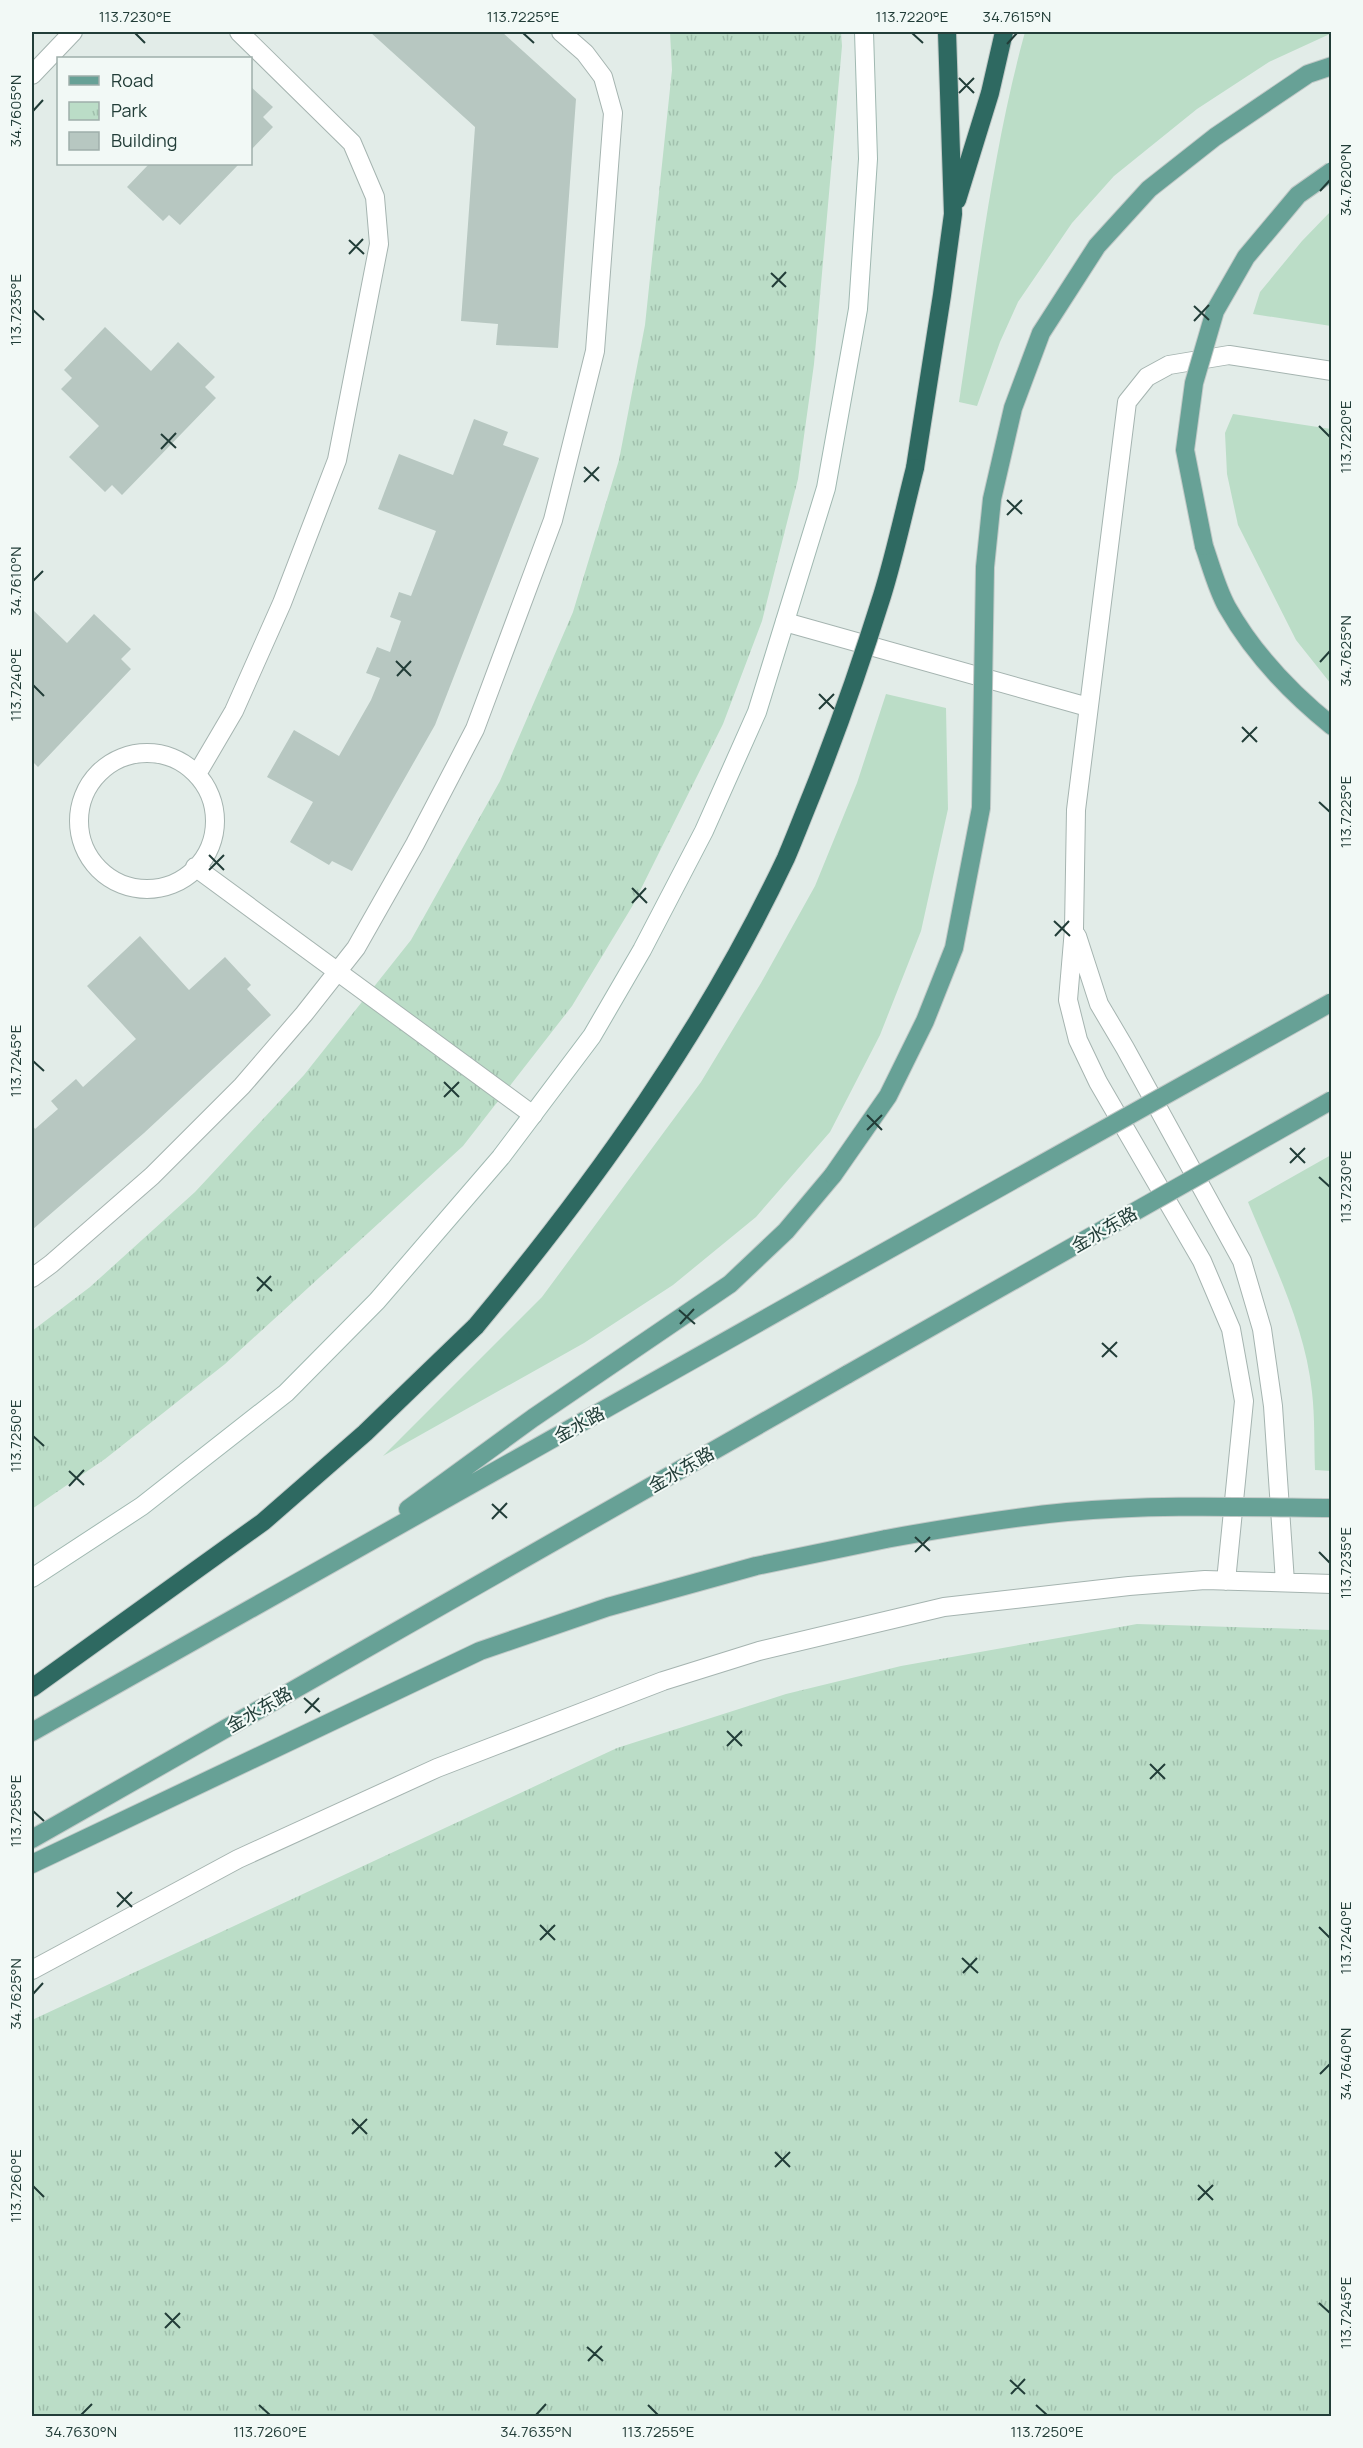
<svg xmlns="http://www.w3.org/2000/svg" width="1363" height="2448" viewBox="0 0 1363 2448" font-family="Manrope,'Noto Sans SC',sans-serif">
<style>
.green{fill:#bbddc7}
.park{fill:url(#park-tufts)}
.building{fill:#b7c7c1}
.lines{fill:none;stroke-linecap:round;stroke-linejoin:round}
.lane-casing{stroke:#a5b4b0;stroke-width:20}
.street-casing{stroke:#a5b4b0;stroke-width:20}
.secondary-casing{stroke:#a0b8b1;stroke-width:20}
.primary-casing{stroke:#c1c9c7;stroke-width:20}
.highway-casing{stroke:#c1c9c7;stroke-width:20}
.lane{stroke:#fff;stroke-width:18}
.street{stroke:#fff;stroke-width:18}
.secondary{stroke:#fff;stroke-width:18}
.primary{stroke:#67a196;stroke-width:18}
.highway{stroke:#2e6961;stroke-width:18}
.primary-bridge-casing{stroke:#c1c9c7;stroke-width:20;stroke-linecap:butt}
.highway-bridge-casing{stroke:#c1c9c7;stroke-width:20;stroke-linecap:butt}
.primary-bridge{stroke:#67a196;stroke-width:18}
.highway-bridge{stroke:#2e6961;stroke-width:18}
.ticks{fill:none;stroke:#223d38;stroke-width:2}
.labels{text-anchor:middle;dominant-baseline:central;stroke-width:4.5;stroke-linejoin:round;paint-order:stroke}
.street-label{font-size:18px;fill:#223d38;stroke:#f2f9f6}
.neatline{fill:none;stroke:#223d38;stroke-width:2}
.ticks-label{font-size:15px;text-anchor:middle;fill:#223d38}
</style>
<defs>
<pattern id="park-tufts" width="24" height="20" patternUnits="userSpaceOnUse" patternTransform="scale(1.5)"><rect width="24" height="20" fill="#bbddc7"/><path d="M3 7l-1-3M5 7V3M7 7l1-3M15 17l-1-3M17 17v-4M19 17l1-3" fill="none" stroke="#a0bfac"/></pattern>
</defs>
<rect width="100%" height="100%" fill="#e2ece8"/>
<path class="green" d="M 1025,32 L 1332,33 L 1269,62 L 1197,109 L 1114,176 L 1072,223 L 1018,302 L 1000,342 L 977,406 L 959,402 C 978,278 992,152 1025,32 Z
M 1331,211 L 1331,326 L 1253,314 L 1260,292 L 1302,241 Z
M 1233,414 L 1331,429 L 1331,684 L 1296,640 L 1238,525 L 1227,474 L 1225,433 Z
M 886,694 L 946,708 L 948,809 L 921,931 L 880,1035 L 830,1132 L 756,1217 L 673,1285 L 584,1343 L 383,1456 L 542,1297 L 701,1082 L 761,983 L 815,886 L 857,783 Z
M 1331,1155 L 1331,1471 L 1315,1470 C 1314,1445 1315,1418 1312,1392 C 1305,1325 1273,1263 1248,1202 Z"/>
<path class="park" d="M 670,32 L 841,32 L 842,46 L 814,364 L 798,479 L 762,621 L 723,724 L 633,905 L 572,1006 L 463,1146 L 225,1364 L 105,1459 L 32,1509 L 32,1331 L 90,1287 L 195,1192 L 304,1075 L 411,940 L 500,781 L 573,612 L 619,460 L 645,325 L 672,70 Z
M 1137,1624 L 1331,1630 L 1331,2416 L 32,2416 L 32,2020 L 617,1748 L 786,1694 L 901,1666 Z"/>
<path class="building" d="M 370,32 L 502,32 L 576,99 L 558,348 L 496,345 L 498,324 L 461,321 L 475,127 Z
M 250,86 L 273,107 L 263,117 L 273,127 L 250,151 Z
M 149,164 L 239,164 L 180,225 L 169,215 L 163,221 L 127,187 Z
M 105,327 L 151,371 L 178,342 L 215,377 L 205,387 L 216,398 L 122,495 L 112,485 L 105,492 L 69,457 L 99,426 L 61,389 L 72,378 L 64,370 Z
M 474,419 L 508,432 L 503,445 L 539,458 L 435,725 L 352,871 L 332,861 L 329,865 L 290,842 L 313,802 L 267,777 L 294,730 L 339,756 L 371,700 L 380,678 L 366,673 L 377,647 L 390,652 L 401,621 L 390,617 L 399,592 L 411,596 L 436,531 L 378,509 L 399,454 L 453,475 Z
M 32,609 L 67,643 L 94,614 L 131,649 L 121,659 L 131,669 L 38,767 L 32,761 Z
M 140,936 L 189,990 L 225,957 L 251,985 L 247,989 L 271,1015 L 144,1133 L 32,1230 L 32,1124 L 35,1129 L 58,1109 L 51,1101 L 76,1079 L 83,1087 L 136,1039 L 87,986 Z"/>
<g class="lines">
<defs>
<path id="lane" d="M 32,75 L 73,32
M79 821a68 68 0 1 1 136 0a68 68 0 1 1-136 0Z
M 197,774 L 234,711 L 282,603 L 337,460 L 379,244 L 375,197 L 352,143 L 239,32
M 195,867 L 533,1115
M 32,1278 L 51,1264 L 152,1176 L 242,1086 L 304,1014 L 356,948 L 415,844 L 475,729 L 553,520 L 595,351 L 613,113 L 603,77 L 585,53 L 561,32"/>
<path id="street" d="M 785,622 L 1088,707
M 1077,936 L 1099,1004 L 1125,1048 L 1242,1261 L 1262,1329 L 1273,1406 L 1285,1582
M 1226,1581 L 1244,1401 L 1231,1329 L 1202,1261 L 1098,1082 L 1078,1040 L 1068,1000 L 1074,929 L 1076,810 L 1127,402 L 1147,377 L 1169,365 L 1229,355 L 1332,371
M 32,1970 L 238,1859 L 437,1768 L 663,1681 L 759,1651 L 944,1607 L 1129,1586 L 1205,1580 L 1332,1584"/>
<path id="secondary" d="M 32,1578 L 142,1506 L 286,1393 L 377,1301 L 501,1157 L 592,1036 L 642,950 L 704,831 L 757,712 L 826,488 L 858,309 L 868,159 L 864,32"/>
<path id="primary" d="M 1204,546 C 1211,566 1217,589 1227,607 C 1253,653 1291,693 1332,726
M 408,1509 L 533,1418 L 730,1284 L 786,1231 L 833,1175
M 32,1732 L 820,1288
M 32,1839 L 848,1374
M 32,1864 L 480,1651 L 608,1607 L 756,1566 L 886,1539"/>
<path id="highway" d="M 957,200 L 990,93 L 1004,32
M 915,468 L 942,295 L 953,214 L 947,32
M 32,1688 L 263,1522 L 365,1433 L 476,1326"/>
</defs>
<use href="#lane" class="lane-casing"/>
<use href="#street" class="street-casing"/>
<use href="#secondary" class="secondary-casing"/>
<use href="#primary" class="primary-casing"/>
<use href="#highway" class="highway-casing"/>
<use href="#lane" class="lane"/>
<use href="#street" class="street"/>
<use href="#secondary" class="secondary"/>
<use href="#primary" class="primary"/>
<use href="#highway" class="highway"/>
<defs>
<path id="primary-bridge" d="M 1204,546 L 1185,450 L 1194,383 L 1215,311 L 1246,257 L 1298,195 L 1332,171
M 833,1175 L 888,1096 L 925,1021 L 954,948 L 981,808 L 985,567 L 992,499 L 1013,408 L 1041,333 L 1097,246 L 1149,189 L 1215,137 L 1308,74 L 1332,66
M 820,1288 L 1332,1002
M 848,1374 L 1332,1100
M 886,1539 C 946,1528 1006,1518 1067,1512 C 1154,1504 1244,1507 1332,1508"/>
<path id="highway-bridge" d="M 476,1326 C 596,1182 706,1028 786,858 C 795,837 803,816 812,794 C 838,729 861,663 882,596 C 895,554 904,511 915,468"/>
</defs>
<use href="#primary-bridge" class="primary-bridge-casing"/>
<use href="#highway-bridge" class="highway-bridge-casing"/>
<use href="#primary-bridge" class="primary-bridge"/>
<use href="#highway-bridge" class="highway-bridge"/>
</g>
<path class="ticks" d="M 135,33 L 145,43M 523,33 L 534,43M 912,33 L 923,43M 1007,44 L 1017,33M 959,78 L 974,93M 959,93 L 974,78M 33,111 L 43,100M 1320,191 L 1330,180M 349,240 L 364,254M 349,254 L 363,239M 771,273 L 786,287M 772,287 L 786,272M 1194,306 L 1209,320M 33,310 L 44,320M 1194,321 L 1209,305M 1319,426 L 1330,437M 161,434 L 176,448M 161,449 L 176,433M 584,467 L 599,481M 584,482 L 599,467M 1007,500 L 1022,514M 1007,515 L 1022,500M 33,581 L 43,571M 396,661 L 411,676M 1320,662 L 1330,651M 397,676 L 411,661M 33,685 L 44,696M 819,694 L 834,709M 819,709 L 834,694M 1242,727 L 1257,742M 1242,742 L 1257,727M 1319,802 L 1330,812M 209,855 L 224,870M 209,870 L 224,855M 632,888 L 647,903M 632,903 L 646,888M 1054,921 L 1070,936M 1055,936 L 1069,921M 33,1061 L 44,1071M 444,1082 L 459,1097M 444,1097 L 459,1082M 867,1115 L 882,1130M 867,1130 L 882,1115M 1290,1148 L 1305,1163M 1290,1163 L 1305,1148M 1319,1177 L 1330,1187M 257,1277 L 272,1291M 257,1291 L 271,1276M 679,1310 L 695,1324M 680,1324 L 694,1309M 1102,1343 L 1117,1357M 1102,1357 L 1117,1342M 33,1436 L 44,1446M 69,1471 L 84,1485M 69,1486 L 84,1470M 492,1504 L 507,1518M 492,1519 L 507,1503M 915,1537 L 930,1551M 915,1552 L 930,1537M 1319,1552 L 1330,1563M 304,1698 L 320,1712M 305,1713 L 319,1698M 727,1731 L 742,1746M 727,1746 L 742,1731M 1150,1764 L 1165,1779M 1150,1779 L 1165,1764M 33,1811 L 44,1821M 117,1892 L 132,1907M 117,1907 L 132,1892M 540,1925 L 555,1940M 1319,1927 L 1330,1938M 540,1940 L 555,1925M 962,1958 L 978,1973M 963,1973 L 977,1958M 33,1994 L 43,1983M 1320,2074 L 1330,2064M 352,2119 L 367,2134M 352,2134 L 367,2119M 775,2152 L 790,2167M 775,2167 L 790,2152M 1198,2185 L 1213,2200M 33,2186 L 44,2197M 1198,2200 L 1213,2185M 1319,2303 L 1330,2313M 165,2313 L 180,2328M 165,2328 L 180,2313M 587,2347 L 603,2361M 588,2361 L 602,2346M 1010,2380 L 1025,2394M 1011,2394 L 1025,2379M 259,2405 L 270,2415M 648,2405 L 658,2415M 1036,2405 L 1047,2415M 81,2415 L 92,2404M 536,2415 L 546,2404"/>
<g class="labels">
<g class="street-label">
<text transform="translate(1104 1229) rotate(-30)">金水东路</text>
<text transform="translate(579 1424) rotate(-29)">金水路</text>
<text transform="translate(681 1469) rotate(-30)">金水东路</text>
<text transform="translate(259 1709) rotate(-30)">金水东路</text>
</g>
</g>
<rect width="1363" height="2448" fill="none" stroke="#f2f9f6" stroke-width="66"/>
<rect x="57" y="57" width="195" height="108" fill="#f2f9f6" stroke="#9faeaa" stroke-width="1.5"/>
<rect x="69" y="76" width="30" height="9" fill="#67a196" stroke="#9faeaa" stroke-width="1.5"/>
<text x="111" y="87" font-size="18" fill="#223d38">Road</text>
<rect x="69" y="102" width="30" height="18" fill="url(#park-tufts)" stroke="#9faeaa" stroke-width="1.5"/>
<text x="111" y="117" font-size="18" fill="#223d38">Park</text>
<rect x="69" y="132" width="30" height="18" fill="#b7c7c1" stroke="#9faeaa" stroke-width="1.5"/>
<text x="111" y="147" font-size="18" fill="#223d38">Building</text>
<rect x="33" y="33" width="1297" height="2382" class="neatline"/>
<g class="ticks-label">
<text x="135" y="22">113.7230°E</text>
<text x="523" y="22">113.7225°E</text>
<text x="912" y="22">113.7220°E</text>
<text x="1017" y="22">34.7615°N</text>
<text transform="translate(16 111) rotate(-90)" y="5">34.7605°N</text>
<text transform="translate(1346 180) rotate(-90)" y="5">34.7620°N</text>
<text transform="translate(16 310) rotate(-90)" y="5">113.7235°E</text>
<text transform="translate(1346 437) rotate(-90)" y="5">113.7220°E</text>
<text transform="translate(16 581) rotate(-90)" y="5">34.7610°N</text>
<text transform="translate(1346 651) rotate(-90)" y="5">34.7625°N</text>
<text transform="translate(16 685) rotate(-90)" y="5">113.7240°E</text>
<text transform="translate(1346 812) rotate(-90)" y="5">113.7225°E</text>
<text transform="translate(16 1061) rotate(-90)" y="5">113.7245°E</text>
<text transform="translate(1346 1187) rotate(-90)" y="5">113.7230°E</text>
<text transform="translate(16 1436) rotate(-90)" y="5">113.7250°E</text>
<text transform="translate(1346 1563) rotate(-90)" y="5">113.7235°E</text>
<text transform="translate(16 1811) rotate(-90)" y="5">113.7255°E</text>
<text transform="translate(1346 1938) rotate(-90)" y="5">113.7240°E</text>
<text transform="translate(16 1994) rotate(-90)" y="5">34.7625°N</text>
<text transform="translate(1346 2064) rotate(-90)" y="5">34.7640°N</text>
<text transform="translate(16 2186) rotate(-90)" y="5">113.7260°E</text>
<text transform="translate(1346 2313) rotate(-90)" y="5">113.7245°E</text>
<text x="81" y="2437">34.7630°N</text>
<text x="270" y="2437">113.7260°E</text>
<text x="536" y="2437">34.7635°N</text>
<text x="658" y="2437">113.7255°E</text>
<text x="1047" y="2437">113.7250°E</text>
</g>
</svg>
